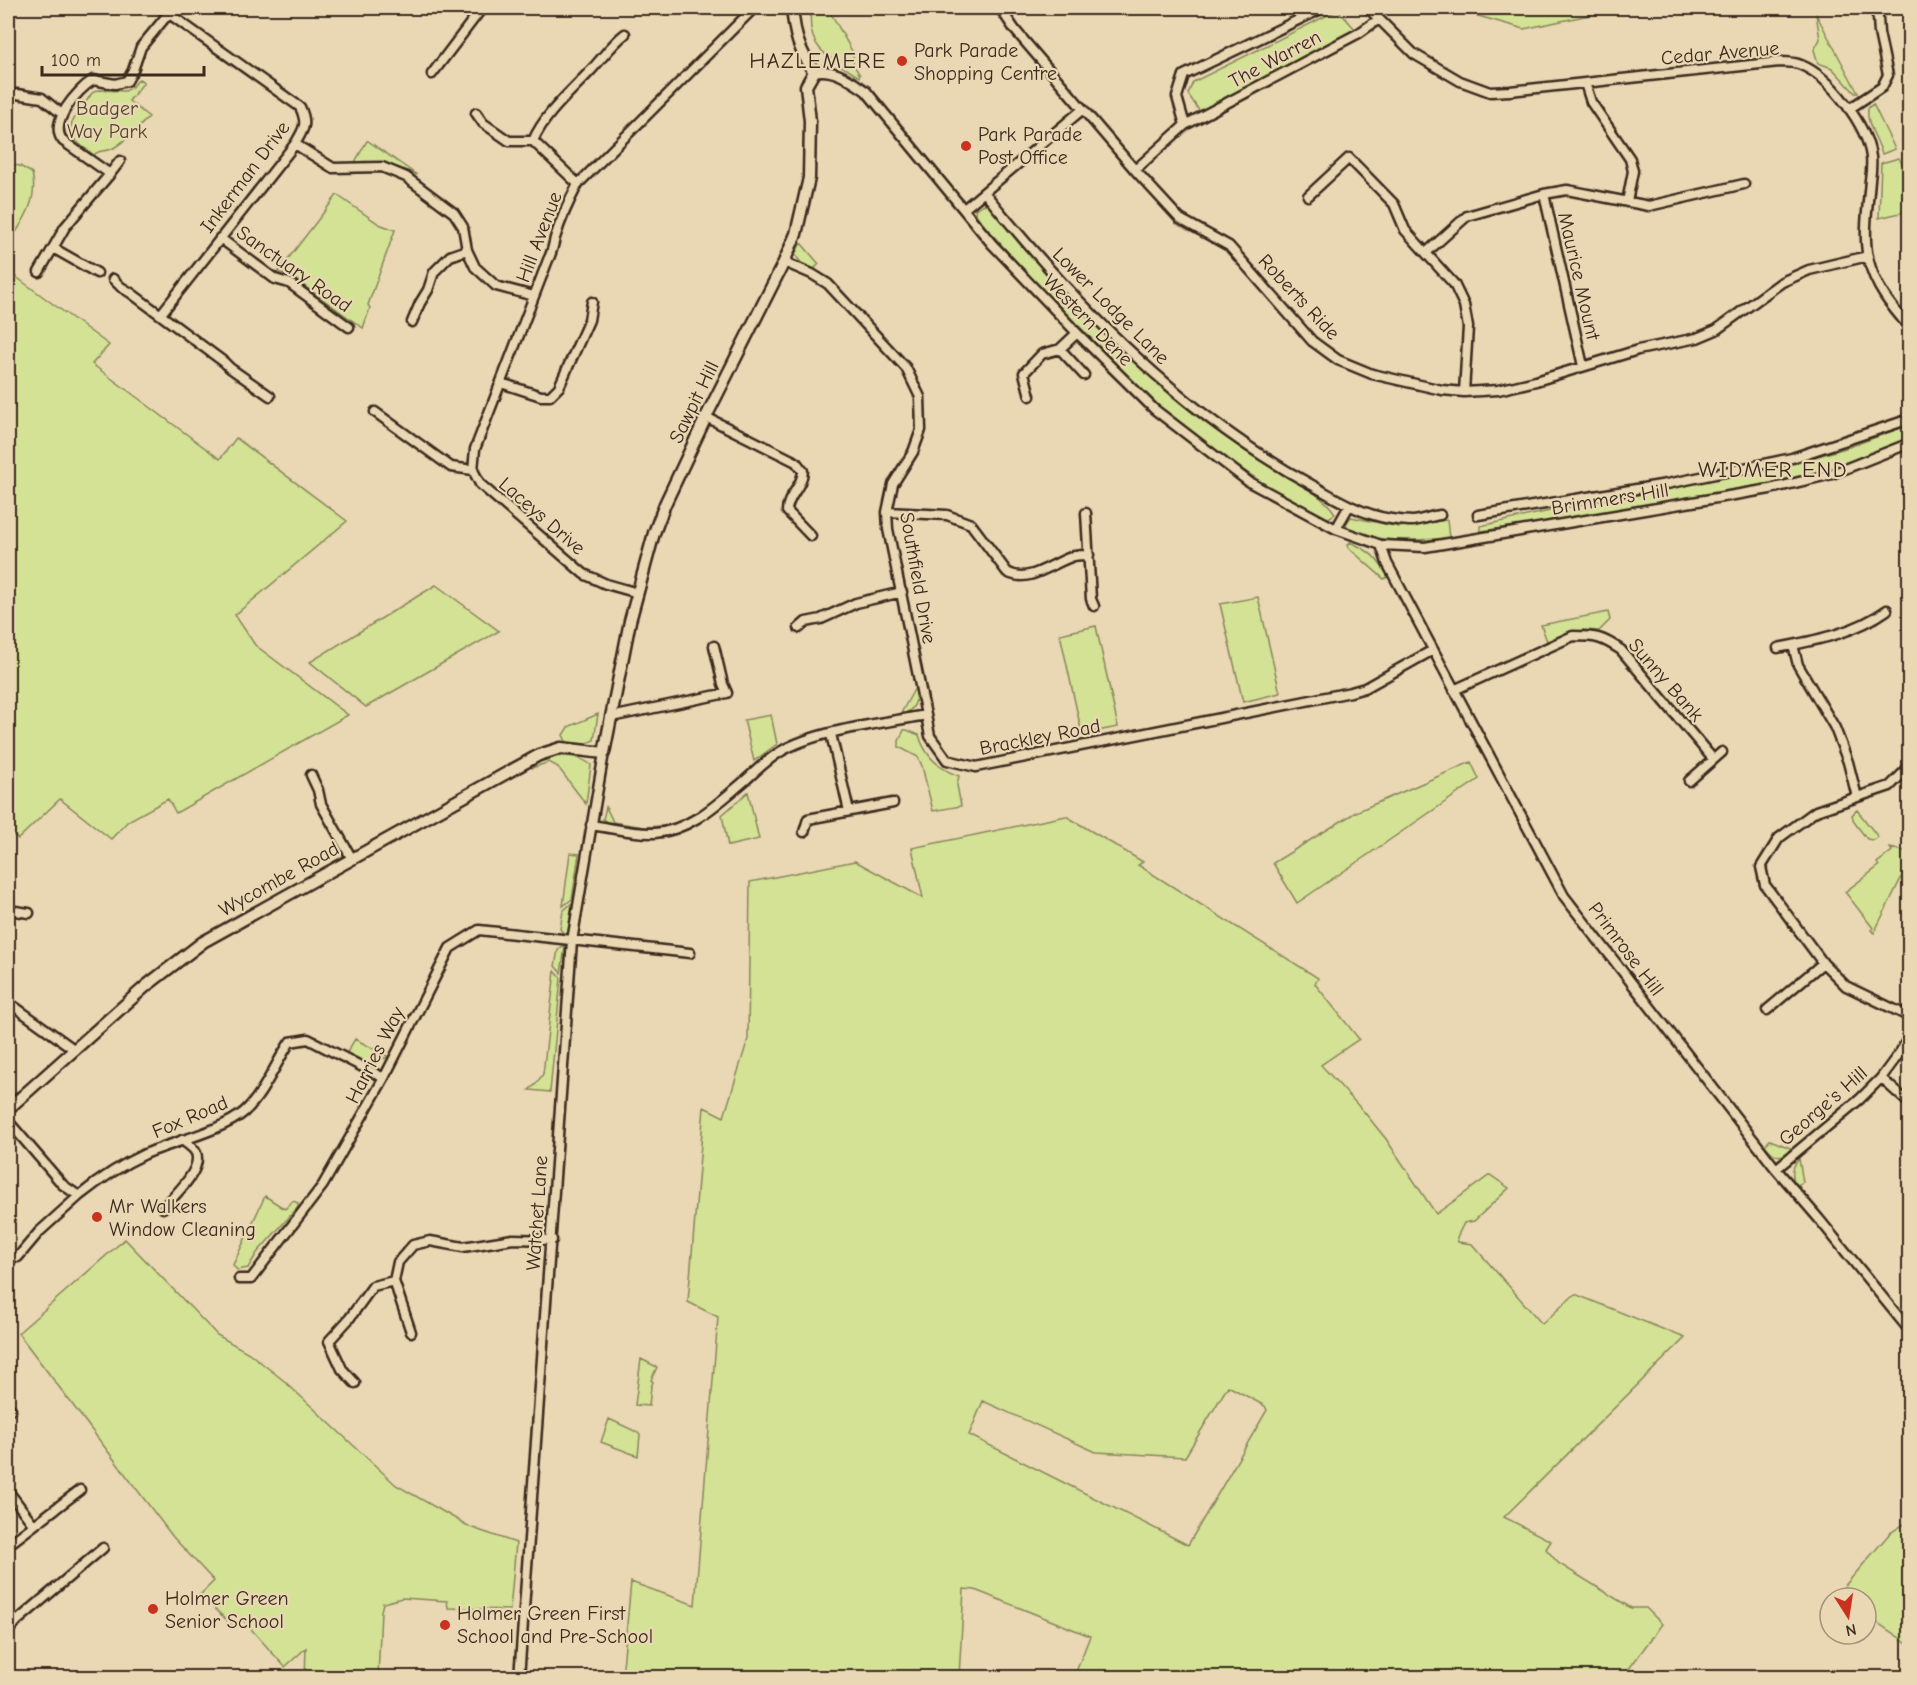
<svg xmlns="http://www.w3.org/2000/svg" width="1917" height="1685" viewBox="0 0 1917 1685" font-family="'Comic Neue',sans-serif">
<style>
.green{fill:#d3e295;stroke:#87865a;stroke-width:1.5;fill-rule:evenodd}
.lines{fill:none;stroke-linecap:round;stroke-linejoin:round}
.minor-casing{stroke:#3b2a1e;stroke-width:13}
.tertiary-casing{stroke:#3b2a1e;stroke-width:15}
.minor{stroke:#ead7b4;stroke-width:8}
.tertiary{stroke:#ead7b4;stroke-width:10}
.poi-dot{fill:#c8321e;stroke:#ead7b4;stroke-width:2}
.labels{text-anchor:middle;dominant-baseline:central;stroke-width:4.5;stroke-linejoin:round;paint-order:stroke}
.poi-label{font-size:20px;fill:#3b2a1e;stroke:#ead7b4;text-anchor:start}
.street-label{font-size:20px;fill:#3b2a1e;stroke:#ead7b4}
.park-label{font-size:20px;fill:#524630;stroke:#ead7b4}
.quarter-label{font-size:22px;letter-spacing:1.5px;fill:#3b2a1e;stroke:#ead7b4}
</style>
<rect width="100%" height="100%" fill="#ead7b4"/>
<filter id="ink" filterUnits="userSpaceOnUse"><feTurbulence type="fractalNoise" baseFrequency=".0167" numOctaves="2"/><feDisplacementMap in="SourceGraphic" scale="12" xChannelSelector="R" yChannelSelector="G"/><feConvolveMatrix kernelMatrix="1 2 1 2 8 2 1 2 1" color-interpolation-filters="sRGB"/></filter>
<g filter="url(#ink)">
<path class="green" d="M 806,8 L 828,8 L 853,53 L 853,64 L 860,75 L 859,77 C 832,59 806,50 811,12 Z
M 1464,8 L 1622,8 L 1524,29 L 1468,13 Z
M 1338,10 L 1356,30 L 1200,112 L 1188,94 L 1193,82 Z
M 1816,14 L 1858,93 L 1855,93 L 1832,68 L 1818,63 L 1814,50 L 1820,39 Z
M 139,79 L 144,82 L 129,101 L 149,117 C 138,128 126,141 112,149 C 105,152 99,149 94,155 C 82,146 67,139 72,122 L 92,93 L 98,90 L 125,91 L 131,88 Z
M 1873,104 L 1895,149 L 1882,154 C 1877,137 1866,125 1868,108 Z
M 367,141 L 368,141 L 417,175 C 394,165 380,160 355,162 Z
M 1899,158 L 1909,176 L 1909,211 L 1879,218 L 1881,163 Z
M 8,164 L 20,166 L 32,173 C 39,201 22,223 8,245 Z
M 337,195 L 379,224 L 395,230 L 368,305 L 370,308 L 363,328 L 289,275 L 278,272 Z
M 984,204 L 990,206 C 1019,242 1052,276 1085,310 C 1116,342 1146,375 1180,403 C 1203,422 1228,440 1254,457 C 1274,471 1325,493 1335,514 L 1327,519 L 1283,496 L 1234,464 L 1162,411 L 1025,271 L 982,223 L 976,214 L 975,209 Z
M 801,243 L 819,264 L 813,270 L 801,263 L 795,254 Z
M 8,271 L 109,345 L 92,364 L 220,459 L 236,438 L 347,521 L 235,615 L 255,645 L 348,715 L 176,813 L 168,799 L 128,821 L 111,839 L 60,799 L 18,839 L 8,831 Z
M 1909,425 L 1909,439 L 1869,457 L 1800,480 L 1600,515 L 1481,531 L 1480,526 L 1583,504 L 1777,468 L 1849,447 Z
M 1351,517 L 1399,527 L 1447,520 L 1449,538 C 1428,540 1355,545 1346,524 Z
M 1350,542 C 1370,551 1377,557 1388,577 L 1384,579 L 1349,548 L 1348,545 Z
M 436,585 L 499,631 L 366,707 L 310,662 Z
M 1258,597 L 1280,693 L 1243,702 L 1220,604 Z
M 1608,612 L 1610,620 L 1599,631 L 1583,630 L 1547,641 L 1541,625 Z
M 1096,626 L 1118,727 L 1082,734 L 1060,634 Z
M 916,686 C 918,701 915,711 900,715 Z
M 598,714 L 594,740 L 585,744 L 567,743 L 563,735 L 568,727 Z
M 771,715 L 777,744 L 754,761 L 744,720 Z
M 904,730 L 907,730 L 919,735 C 925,756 939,769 959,776 L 957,785 L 961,806 L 933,811 L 922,766 L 918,757 L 899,747 L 899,741 Z
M 555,756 C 569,756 580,756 591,765 L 586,804 L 558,767 L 549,762 L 532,768 L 531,766 L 543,760 Z
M 1471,762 L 1479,779 L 1297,903 L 1273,863 L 1356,812 Z
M 748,792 L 759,839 L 728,846 L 722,815 Z
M 606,807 L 613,822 L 644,827 L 660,826 L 661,829 C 648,831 612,828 603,819 Z
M 1857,810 L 1878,837 L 1873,840 L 1867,839 L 1854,822 L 1852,815 Z
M 1066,816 L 1143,862 L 1138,865 L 1318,978 L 1315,984 L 1359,1039 L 1321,1065 L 1365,1113 L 1386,1139 L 1436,1214 L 1490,1175 L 1509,1188 L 1474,1221 L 1464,1223 L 1457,1237 L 1458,1242 L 1472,1244 L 1542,1324 L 1575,1294 L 1685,1338 L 1504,1517 L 1551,1541 L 1546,1549 L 1558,1563 L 1631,1608 L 1646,1608 L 1662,1624 L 1623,1677 L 1074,1677 L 1090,1636 L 975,1590 L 964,1589 L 959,1677 L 622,1677 L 631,1582 L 695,1605 L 718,1317 L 688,1302 L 704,1107 L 724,1117 L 748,1039 L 750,882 L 855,861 L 923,898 L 912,848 ZM 1228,1386 L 1265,1406 L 1267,1410 L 1188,1545 L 969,1435 L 983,1401 L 1096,1452 L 1185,1457 Z
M 1890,848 L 1909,852 L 1909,862 L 1874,933 L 1871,930 L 1873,928 L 1845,892 L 1879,866 L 1877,863 L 1892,851 Z
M 570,853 L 579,854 L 572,899 L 563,906 Z
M 572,903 L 568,933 L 564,934 L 560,929 L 563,911 Z
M 563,946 L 565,947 L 561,973 L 555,966 L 558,950 Z
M 555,971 L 561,978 L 550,1092 L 529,1090 L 536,1084 L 543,1074 Z
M 355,1039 L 389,1057 L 363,1064 L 346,1054 Z
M 1770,1140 L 1793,1149 C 1780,1159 1775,1158 1765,1145 Z
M 1799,1159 L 1803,1182 L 1796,1186 C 1791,1176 1791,1167 1799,1159 Z
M 265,1196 L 285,1209 L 293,1201 L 298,1203 L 298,1207 L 257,1253 L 248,1268 L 237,1270 L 233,1265 Z
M 125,1239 L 217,1335 L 249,1353 L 283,1380 L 396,1485 L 470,1527 L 516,1543 L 510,1610 L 448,1608 L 447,1601 L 402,1598 L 383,1603 L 381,1611 L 378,1677 L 305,1677 L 306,1648 L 285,1667 L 242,1619 L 233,1626 L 200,1595 L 214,1581 L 173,1537 L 18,1333 Z
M 641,1359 L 657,1367 L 651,1380 L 653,1382 L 651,1387 L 649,1406 L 635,1405 Z
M 609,1419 L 637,1432 L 640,1435 L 638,1456 L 601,1442 Z
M 1909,1521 L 1909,1644 L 1866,1615 L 1866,1598 L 1841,1598 L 1837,1595 L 1890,1533 Z"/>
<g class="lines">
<defs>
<path id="minor" d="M 161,8 L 300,107 C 308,124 304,129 295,144 L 161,314
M 1000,8 L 1015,30 L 1135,170 L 1180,219 L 1229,246 L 1312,341 L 1338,360 L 1372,374 L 1442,390 L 1464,392 L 1498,390 L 1536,381 L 1638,350 L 1697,338 L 1716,330 L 1782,282 L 1809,270 L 1868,256
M 1368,8 L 1414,54 L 1460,81 L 1490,92 L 1510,91 L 1779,62 C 1786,62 1795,62 1801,65 C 1831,77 1867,126 1871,157 C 1872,165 1871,173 1870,180 C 1868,206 1863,233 1868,258 C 1875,287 1891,306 1910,328
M 1004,14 L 1013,8
M 814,72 C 833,67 851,81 866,91 L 992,244 L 1077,333 L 1154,409 L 1249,482 L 1336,529 L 1381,545 L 1425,547 L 1770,489 L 1832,474 L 1910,443
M 432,74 L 482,8
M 1585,83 L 1591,102 L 1630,159 L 1633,171 L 1627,202
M 8,95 L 17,94 L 42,98 L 62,114
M 1849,109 L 1882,87 L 1888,75 L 1879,33 L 1878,18 L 1874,8
M 476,113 L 483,123 L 509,141 L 533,141 L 578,184
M 1185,125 L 1177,97 L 1184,75 L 1323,8
M 533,141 C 545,113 572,91 593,68 C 604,56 612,44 625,34
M 295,144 L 333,168 L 382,167 L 406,177 L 454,213 L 463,227 L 467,250 L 475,267 L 496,286 L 534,296
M 1135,170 L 1185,125 L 1359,33 L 1379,19
M 110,174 L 120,161
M 984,192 C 1075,305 1184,416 1312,485 C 1336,499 1363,515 1391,519 C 1398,520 1406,521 1413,521 C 1422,520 1431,516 1440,515
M 1544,194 L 1583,366
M 1308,196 L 1349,158 L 1394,204 L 1405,230 L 1454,284 L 1464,305 L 1468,327 L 1464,392
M 964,209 L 1083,109
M 220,238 L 275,279 L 289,283 L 349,327
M 1427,252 L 1467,216 L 1544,194 L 1567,190 L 1649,206 L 1744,184
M 784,262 L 812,274 L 828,284 L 906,368 L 920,397 L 921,430 L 913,452 L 893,484 L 887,512 L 888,529 L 926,715
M 39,272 L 53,248
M 97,273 L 53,248 L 65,227 L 110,174 L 63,141 C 48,123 77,90 93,80 L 115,84 L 127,81 L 133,70 L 141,47 L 169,13
M 113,279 L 121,287 L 131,293 L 224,362 L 230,368 L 270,396
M 412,322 L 420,303 L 428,290 L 434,272 L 450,256 L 467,250
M 1060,349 L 1084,375
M 501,383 L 541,396 L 550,396 L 559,387 L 589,320 L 592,302
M 1030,396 L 1024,373 L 1042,354 L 1060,349 L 1077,333
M 375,412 L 451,467 L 473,470 L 480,484 L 584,574 L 606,584 L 638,593
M 706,417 L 796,462 L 803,471 C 802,488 787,496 787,511 L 811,536
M 473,470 L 475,449 L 548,260 C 552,253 553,246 555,238 C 561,219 569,201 578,184 L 754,8
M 887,512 L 947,515 L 971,524 L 1007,572 C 1029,585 1053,562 1074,556 C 1079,555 1084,555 1089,555
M 1086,513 L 1091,599 L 1094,606
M 1478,515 L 1667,484 L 1792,458 L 1910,419
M 1336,529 L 1349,506
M 1381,545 L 1387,563 L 1564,896 L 1776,1169 L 1819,1219 L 1910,1331
M 799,628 L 806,622 L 821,619 L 856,603 L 902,592
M 1793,645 L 1798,665 L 1835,728 L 1848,762 L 1857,797
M 1778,648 C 1817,640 1855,633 1887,610
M 1454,690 L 1573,636 C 1596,636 1602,637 1621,650 L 1713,759
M 611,717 L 727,693 L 723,684 L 714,646
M 831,734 L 849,811
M 1910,766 L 1890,786 L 1816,811 L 1779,838 L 1761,867 L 1765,885 L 1823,963 L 1846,986 L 1910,1017
M 311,775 L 318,790 L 321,804 L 352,859
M 1689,781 L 1722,752
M 591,825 C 612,828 634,834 655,833 C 690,830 716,805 741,784 C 753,774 766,760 780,752 C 816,730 884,723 926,715 L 930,736 L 947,760 L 976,767 L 1351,692 L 1365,688 L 1433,650
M 804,832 L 808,819 L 893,803
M 8,910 L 29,913
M 8,1002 L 75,1050
M 1767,1010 L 1823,963
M 1881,1078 L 1910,1104
M 8,1121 L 63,1185 L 79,1196 C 100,1179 121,1165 145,1154 C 172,1142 222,1131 244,1112 C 264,1094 275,1064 290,1042 L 308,1039 L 384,1078
M 1776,1169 L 1860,1099 L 1881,1078 L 1901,1051 L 1910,1035
M 163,1208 C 173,1197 203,1170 196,1153 C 194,1148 186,1143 182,1140
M 18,1257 L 39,1232 L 79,1196
M 239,1279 L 251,1279 L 323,1185 L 384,1078 L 450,948 L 479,930 L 690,953
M 394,1281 L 411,1332
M 355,1383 L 342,1369 L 329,1341 L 349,1319 L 373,1286 L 394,1281 L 398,1262 L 413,1245 L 430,1241 L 463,1247 L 513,1239 L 552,1240
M 8,1412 L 11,1409
M 8,1491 L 33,1524
M 8,1545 L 80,1490
M 8,1631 L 17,1621 L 103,1548
M 519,1678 L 572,941 L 604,753"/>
<path id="tertiary" d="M 8,1109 L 146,986 L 203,942 L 539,755 L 561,748 L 604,753 L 630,621 L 654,533 L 665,504 L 706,417 L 784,262 L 796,234 L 809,178 L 810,121 L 806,86 L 814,72 C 798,48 795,36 792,8"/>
</defs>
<use href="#minor" class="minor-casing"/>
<use href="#tertiary" class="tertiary-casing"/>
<use href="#minor" class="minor"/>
<use href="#tertiary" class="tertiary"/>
</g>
</g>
<g class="poi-dot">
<circle cx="902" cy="61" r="6"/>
<circle cx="966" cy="146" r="6"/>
<circle cx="97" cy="1217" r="6"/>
<circle cx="153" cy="1609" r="6"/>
<circle cx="445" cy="1625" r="6"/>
</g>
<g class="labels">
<g class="poi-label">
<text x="914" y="50">Park Parade<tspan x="914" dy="23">Shopping Centre</tspan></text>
<text x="978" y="134">Park Parade<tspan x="978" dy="23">Post Office</tspan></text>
<text x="109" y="1206">Mr Walkers<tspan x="109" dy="23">Window Cleaning</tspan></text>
<text x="165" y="1598">Holmer Green<tspan x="165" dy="23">Senior School</tspan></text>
<text x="457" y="1613">Holmer Green First<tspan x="457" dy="23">School and Pre-School</tspan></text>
</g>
<g class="street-label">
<text transform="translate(1720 53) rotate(-5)">Cedar Avenue</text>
<text transform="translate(1275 59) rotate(-28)">The Warren</text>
<text transform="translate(245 177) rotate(-53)">Inkerman Drive</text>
<text transform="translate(539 237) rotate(-69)">Hill Avenue</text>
<text transform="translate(294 269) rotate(35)">Sanctuary Road</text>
<text transform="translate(1579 276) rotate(77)">Maurice Mount</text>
<text transform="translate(1299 297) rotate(47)">Roberts Ride</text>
<text transform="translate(1111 306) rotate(45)">Lower Lodge Lane</text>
<text transform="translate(1088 320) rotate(46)">Western Dene</text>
<text transform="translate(694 402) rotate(-64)">Sawpit Hill</text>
<text transform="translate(1610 499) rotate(-9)">Brimmers Hill</text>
<text transform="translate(542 516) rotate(41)">Laceys Drive</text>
<text transform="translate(918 578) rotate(80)">Southfield Drive</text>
<text transform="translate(1666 680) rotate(49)">Sunny Bank</text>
<text transform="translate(1040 737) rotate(-11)">Brackley Road</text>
<text transform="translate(279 879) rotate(-29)">Wycombe Road</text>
<text transform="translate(1626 949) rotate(53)">Primrose Hill</text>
<text transform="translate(375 1055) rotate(-63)">Harries Way</text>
<text transform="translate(1823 1106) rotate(-41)">George's Hill</text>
<text transform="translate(190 1117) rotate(-23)">Fox Road</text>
<text transform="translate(537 1213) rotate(-86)">Watchet Lane</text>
</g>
<g class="park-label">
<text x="107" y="108">Badger<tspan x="107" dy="23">Way Park</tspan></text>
</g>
<g class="quarter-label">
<text x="818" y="61">HAZLEMERE</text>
<text x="1773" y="470">WIDMER END</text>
</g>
</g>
<rect width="1917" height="1685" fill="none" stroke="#ead7b4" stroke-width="30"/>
<rect x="15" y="15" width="1887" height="1655" fill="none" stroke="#3b2a1e" stroke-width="2" filter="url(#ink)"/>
<g transform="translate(1848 1616) rotate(168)"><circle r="28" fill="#ead7b4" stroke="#a49278" stroke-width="1.5"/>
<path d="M0-4.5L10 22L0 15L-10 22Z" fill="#c8321e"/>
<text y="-9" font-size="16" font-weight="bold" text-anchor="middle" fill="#3b2a1e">N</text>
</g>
<path d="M42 66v9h162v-9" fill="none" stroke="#3b2a1e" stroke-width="3"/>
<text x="51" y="66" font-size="18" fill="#3b2a1e" stroke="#ead7b4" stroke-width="4.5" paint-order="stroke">100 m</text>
</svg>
